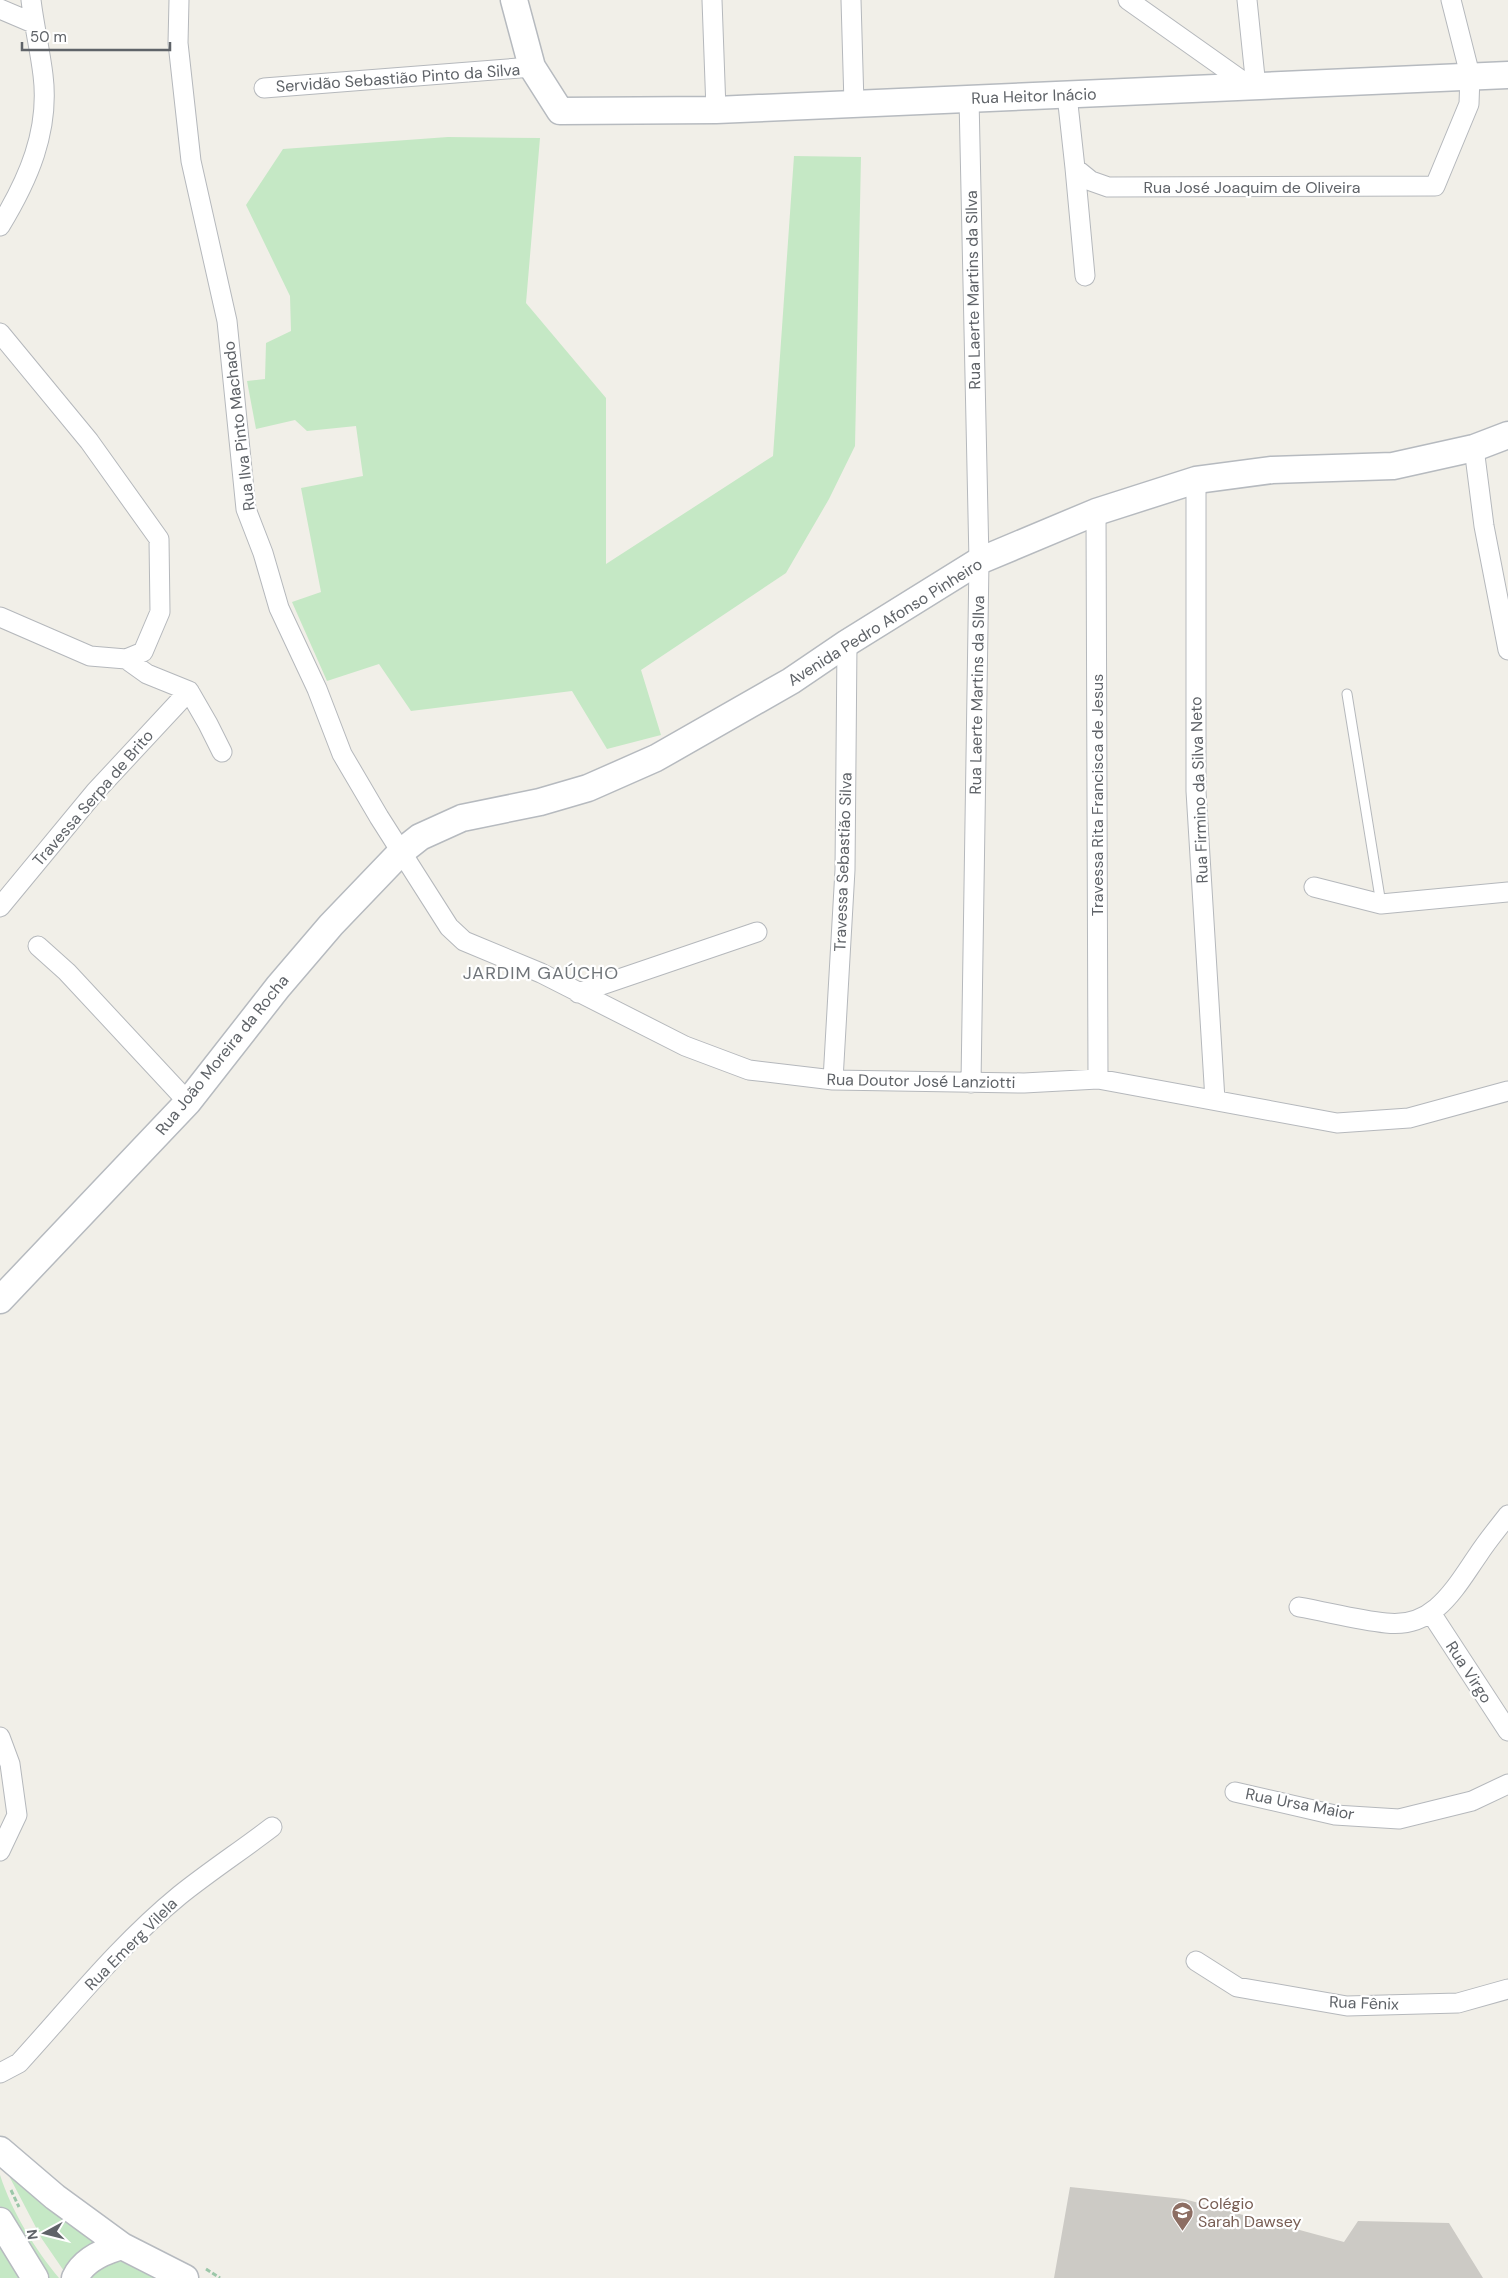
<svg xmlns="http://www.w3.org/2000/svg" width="1508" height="2278" viewBox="0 0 1508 2278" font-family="'DM Sans',sans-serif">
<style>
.green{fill:#c5e8c5}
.building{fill:#cccac5}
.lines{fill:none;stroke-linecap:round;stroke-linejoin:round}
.lane-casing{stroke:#b5b8bc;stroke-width:11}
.street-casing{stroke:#b5b8bc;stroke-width:21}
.secondary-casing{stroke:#b6babf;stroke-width:29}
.path{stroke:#9cc7a9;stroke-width:3;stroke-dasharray:5 2.5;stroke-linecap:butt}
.lane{stroke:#fff;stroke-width:9}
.street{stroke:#fff;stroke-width:19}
.secondary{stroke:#fff;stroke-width:26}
.labels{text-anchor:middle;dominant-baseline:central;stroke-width:4.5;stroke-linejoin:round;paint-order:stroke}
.street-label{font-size:16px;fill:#5f6368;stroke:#fff}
.education-label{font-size:16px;fill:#785e54;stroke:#fff;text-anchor:start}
.neighbourhood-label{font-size:18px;letter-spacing:1px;fill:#70757a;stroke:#fff}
</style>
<rect width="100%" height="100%" fill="#f1efe8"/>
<path class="green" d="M 448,137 L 540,138 L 526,303 L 606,398 L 606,564 L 773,456 L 794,156 L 861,157 L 855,446 L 829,499 L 786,573 L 641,670 L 661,735 L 607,749 L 572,691 L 411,711 L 379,664 L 327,681 L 292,602 L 321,592 L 301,488 L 363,476 L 356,426 L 307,431 L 295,420 L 256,429 L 247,381 L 265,379 L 266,343 L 291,331 L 290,296 L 246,205 L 283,149 Z
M 7,2172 L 96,2244 L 66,2274 L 42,2239 Z
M 0,2175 C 12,2212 35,2249 59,2278 L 43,2278 L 10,2225 L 0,2206 Z
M 0,2237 L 28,2278 L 0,2278 Z
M 113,2261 C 130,2261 143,2270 157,2278 L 83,2278 Z"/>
<path class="building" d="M 1070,2187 L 1184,2199 L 1344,2242 L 1358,2221 L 1449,2223 L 1483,2278 L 1054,2278 Z"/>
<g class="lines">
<defs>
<path id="lane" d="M 1347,694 L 1381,904"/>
<path id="street" d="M 179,0 L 178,43 L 191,161 L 227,321 L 246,509 L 263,553 L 279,608 L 317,689 L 342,754 L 379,817 L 449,927 L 464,941 L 541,973 L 685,1046 L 749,1070 L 833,1080 L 1024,1083 L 1098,1079 L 1337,1123 L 1409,1118 L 1508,1091
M 712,0 L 716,110
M 851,0 L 854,104
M 1128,0 L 1251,87
M 1247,0 L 1256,87
M 0,9 L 33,23
M 264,88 L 532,67
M 1067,95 L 1075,168 L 1091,181 L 1108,187 L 1435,186 L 1469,104 L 1470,75 L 1451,0
M 969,98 L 979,561 L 971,1083
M 1075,168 L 1085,276
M 0,226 C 28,180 50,131 43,75 C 40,50 34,25 31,0
M 0,333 L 89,441 L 159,539 L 160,612 L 143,652 L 126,659 L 90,656 L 0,617
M 1474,448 L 1484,526 L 1508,650
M 1196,480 L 1196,791 L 1215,1100
M 1096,512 L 1098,1079
M 126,659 L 147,674 L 189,691
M 189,691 L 208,724 L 222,752
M 1314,887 L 1381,904 L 1508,892
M 0,907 L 95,792 L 189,691
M 38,946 L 67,972 L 188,1102
M 578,993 L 757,932
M 833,1080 L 845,870 L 847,643
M 1299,1607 C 1328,1612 1357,1620 1386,1623 C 1434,1629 1455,1588 1478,1555 C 1487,1541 1498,1528 1508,1515
M 1431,1613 L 1508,1731
M 0,1737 L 10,1764 L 17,1815 L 0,1851
M 1235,1792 L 1335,1815 L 1399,1819 L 1472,1801 L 1508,1784
M 1196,1961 L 1237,1987 L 1347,2006 L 1458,2003 L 1508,1989
M 0,2073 L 19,2063 C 71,2006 120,1944 180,1895 C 210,1871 242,1850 272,1827"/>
<path id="secondary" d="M 514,0 L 532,67 L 560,111 L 716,110 L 1508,75
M 0,1300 L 188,1102 L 278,987 L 331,925 L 401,852 L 420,837 L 462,818 L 540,802 L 588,788 L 656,758 L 791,681 L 847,643 L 979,561 L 1096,512 L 1196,480 L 1272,470 L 1393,466 L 1474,448 L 1508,435
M 0,2150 L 55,2197 L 122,2246 L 185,2278
M 0,2221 L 35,2278
M 75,2278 C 83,2260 104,2251 122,2246"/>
</defs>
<use href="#lane" class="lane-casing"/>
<use href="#street" class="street-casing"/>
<use href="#secondary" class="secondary-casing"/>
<path class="path" d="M 11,2190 L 19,2207
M 206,2269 L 220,2278"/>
<use href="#lane" class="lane"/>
<use href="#street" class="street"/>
<use href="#secondary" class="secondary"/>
</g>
<defs>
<symbol id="school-pin" viewBox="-11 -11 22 30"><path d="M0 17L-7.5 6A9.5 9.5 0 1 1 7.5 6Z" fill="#8d6e63" stroke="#fff"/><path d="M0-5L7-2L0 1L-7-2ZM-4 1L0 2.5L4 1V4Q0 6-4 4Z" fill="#fff"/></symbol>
</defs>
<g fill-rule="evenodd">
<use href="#school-pin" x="1170" y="2200" width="25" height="34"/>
</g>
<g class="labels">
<g class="street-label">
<text transform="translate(398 78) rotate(-4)">Servidão Sebastião Pinto da Silva</text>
<text transform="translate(1034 96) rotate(-2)">Rua Heitor Inácio</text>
<text x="1252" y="187">Rua José Joaquim de Oliveira</text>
<text transform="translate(973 290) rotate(-91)">Rua Laerte Martins da SIlva</text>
<text transform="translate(239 426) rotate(-97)">Rua Ilva Pinto Machado</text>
<text transform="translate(885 622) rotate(-32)">Avenida Pedro Afonso Pinheiro</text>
<text transform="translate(977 695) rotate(-89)">Rua Laerte Martins da SIlva</text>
<text transform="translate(1199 790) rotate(-92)">Rua Firmino da Silva Neto</text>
<text transform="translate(1097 795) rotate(-90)">Travessa Rita Francisca de Jesus</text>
<text transform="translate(93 798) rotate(-49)">Travessa Serpa de Brito</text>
<text transform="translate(843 862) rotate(-88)">Travessa Sebastião Silva</text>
<text transform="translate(222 1055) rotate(-51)">Rua João Moreira da Rocha</text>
<text transform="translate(921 1081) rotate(1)">Rua Doutor José Lanziotti</text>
<text transform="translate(1469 1672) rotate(57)">Rua Virgo</text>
<text transform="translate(1300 1804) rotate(11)">Rua Ursa Maior</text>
<text transform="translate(131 1944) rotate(-45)">Rua Emerg Vilela</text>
<text transform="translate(1364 2003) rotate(2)">Rua Fênix</text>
</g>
<g class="education-label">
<text x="1198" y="2203">Colégio<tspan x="1198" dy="18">Sarah Dawsey</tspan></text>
</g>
<g class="neighbourhood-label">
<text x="541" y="973">JARDIM GAÚCHO</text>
</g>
</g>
<g transform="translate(45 2233) rotate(263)" stroke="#ffffff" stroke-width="4" paint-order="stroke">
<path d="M0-4L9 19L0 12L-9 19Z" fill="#5f6368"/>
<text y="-8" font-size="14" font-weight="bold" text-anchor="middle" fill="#5f6368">N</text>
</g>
<path d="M22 42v8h148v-8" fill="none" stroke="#5f6368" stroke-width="2.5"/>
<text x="30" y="42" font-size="15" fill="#5f6368" stroke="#ffffff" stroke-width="4" paint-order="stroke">50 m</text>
</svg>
